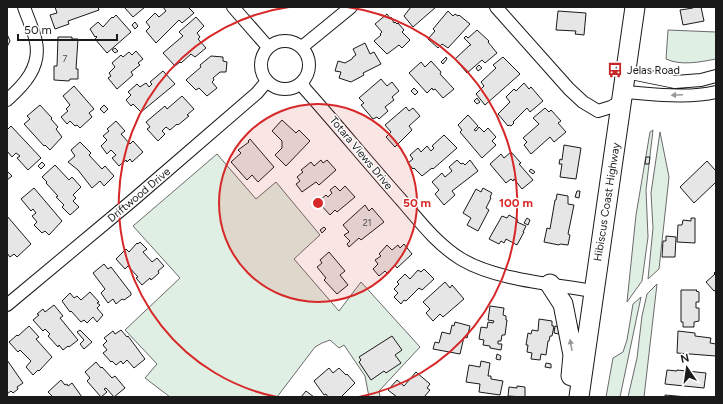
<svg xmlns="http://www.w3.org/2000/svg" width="723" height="404" viewBox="0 0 723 404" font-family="Figtree,sans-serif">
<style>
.green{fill:#e0efe3;stroke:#6a6a6a}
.building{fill:#e6e6e6;stroke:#1a1a1a}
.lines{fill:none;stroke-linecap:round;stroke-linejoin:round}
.street-casing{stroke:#1a1a1a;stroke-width:14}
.primary-casing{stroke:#1a1a1a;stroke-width:21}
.street{stroke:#fff;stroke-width:12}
.primary{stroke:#fff;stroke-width:19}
.oneway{fill:#989898}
.ring{fill:none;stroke:#d62828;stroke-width:2}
.labels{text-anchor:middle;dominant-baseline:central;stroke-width:3;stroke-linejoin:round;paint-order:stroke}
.number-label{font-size:9px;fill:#4d4d4d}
.poi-label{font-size:11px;fill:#1a1a1a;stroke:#fff;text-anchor:start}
.street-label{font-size:11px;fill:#1a1a1a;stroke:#fff}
.centre{fill:#d62828;stroke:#fff;stroke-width:2}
.ring-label{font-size:12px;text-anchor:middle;font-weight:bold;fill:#d62828;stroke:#fff;stroke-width:3;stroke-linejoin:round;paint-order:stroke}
</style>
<rect width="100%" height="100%" fill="#fff"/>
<path class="green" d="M 668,30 L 716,32 L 716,59 C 700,62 681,66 666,59 Z
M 653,130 L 646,190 L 648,237 L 642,281 L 627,302 L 636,215 L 650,132 Z
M 660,132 L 669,177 L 659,269 L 648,279 L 653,228 L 651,193 Z
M 217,154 L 256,199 L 276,182 L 320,235 L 294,259 L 339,311 L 361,282 L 420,347 L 379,391 L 380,397 L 369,397 L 365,376 L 344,345 L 339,348 L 330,340 L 322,343 L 315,347 L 277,397 L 170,397 L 145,378 L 157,364 L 125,330 L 180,278 L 133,226 Z
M 657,284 L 644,397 L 628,397 L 637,358 L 642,316 L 647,294 Z
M 641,297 L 620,397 L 606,397 L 613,358 L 623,352 L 627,340 L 633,304 Z"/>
<path class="building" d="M 55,7 L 98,7 L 99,10 L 68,21 L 69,24 L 55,29 L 50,15 L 57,13 Z
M 124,7 L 145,7 L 133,17 Z
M 163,7 L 188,7 L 194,13 L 182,23 L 179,20 L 156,43 L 146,31 L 150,27 L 146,22 L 155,13 L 159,17 L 166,11 Z
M 411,7 L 436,7 L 413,27 L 404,16 Z
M 693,7 L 701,7 L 704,21 L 683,25 L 680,10 L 693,8 Z
M 448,11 L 453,16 L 455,14 L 458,16 L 459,15 L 470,24 L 448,48 L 442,44 L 438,48 L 428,39 L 435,31 L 433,29 Z
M 558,11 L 586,13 L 584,35 L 575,34 L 576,31 L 556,30 Z
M 387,14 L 390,18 L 391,17 L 394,23 L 395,22 L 397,24 L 398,23 L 404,30 L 402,32 L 410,40 L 402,48 L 399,45 L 387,54 L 374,41 L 381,35 L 380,34 L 382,32 L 375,24 Z
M 116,15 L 131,32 L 107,53 L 95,39 L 97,37 L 96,36 L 95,37 L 90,29 L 98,22 L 103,27 L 112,17 L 113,18 Z
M 196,17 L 204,26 L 197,33 L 200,37 L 198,39 L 206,48 L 195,57 L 191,54 L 181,63 L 180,62 L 175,66 L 163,53 L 183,36 L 179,32 Z
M 135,22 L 138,26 L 135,29 L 132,25 Z
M 477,30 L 489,41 L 488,42 L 497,53 L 485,63 L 482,60 L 467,73 L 455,59 L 470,45 L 471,45 L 464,38 L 466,36 L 468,38 Z
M 7,34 L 10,41 L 7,47 Z
M 58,37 L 72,37 L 72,39 L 78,39 L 76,69 L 78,69 L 78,79 L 70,79 L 69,81 L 54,80 L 54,66 L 57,66 Z
M 365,43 L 370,54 L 374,52 L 381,64 L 363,73 L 364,75 L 351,82 L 339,78 L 341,72 L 335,71 L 338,61 L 345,63 L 352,59 L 353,57 L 356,55 L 353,49 Z
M 115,48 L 118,51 L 115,53 L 112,50 Z
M 136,51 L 143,59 L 138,63 L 140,65 L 131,72 L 133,75 L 117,89 L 108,78 L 111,76 L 109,73 L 115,67 L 112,63 L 121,55 L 123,57 L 129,52 L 132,55 Z
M 211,56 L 223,57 L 223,61 L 227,62 L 226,72 L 220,72 L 213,78 L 214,80 L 212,82 L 217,88 L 207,96 L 199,88 L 196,90 L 186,80 L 201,67 L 200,65 Z
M 446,57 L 447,59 L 443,64 L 441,62 Z
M 503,57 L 520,74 L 485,105 L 476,94 L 484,86 L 481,82 L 496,68 L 493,65 Z
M 431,61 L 441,72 L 440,74 L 454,89 L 443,98 L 435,89 L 433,90 L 432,88 L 427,93 L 409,73 L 421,62 L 425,67 Z
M 479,65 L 482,68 L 478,71 L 476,68 Z
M 163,71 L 175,84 L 141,112 L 133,104 L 131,106 L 126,100 L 131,95 L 128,92 L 137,84 L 140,87 L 146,83 L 149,87 L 152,84 L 150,82 Z
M 381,79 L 387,86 L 392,82 L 399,91 L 392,97 L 394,100 L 385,107 L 388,111 L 379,119 L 377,117 L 373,119 L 361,105 L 364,103 L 359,98 Z
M 524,83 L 529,89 L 531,87 L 543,101 L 530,112 L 527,108 L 513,122 L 514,123 L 511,126 L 509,125 L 508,126 L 498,114 L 510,102 L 506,97 L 514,89 L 516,91 Z
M 74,86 L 94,109 L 89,113 L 92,117 L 80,128 L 77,125 L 75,126 L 70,121 L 67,124 L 61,117 L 68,111 L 66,109 L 70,105 L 63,96 Z
M 414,88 L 418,92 L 415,95 L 411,91 Z
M 182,96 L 194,109 L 187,115 L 189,116 L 178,125 L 177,124 L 170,130 L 166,127 L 162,131 L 165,134 L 158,141 L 147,129 L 150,127 L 146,122 L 165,106 L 167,109 Z
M 477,98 L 480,102 L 477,104 L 474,101 Z
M 40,105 L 52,118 L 51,119 L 58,127 L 56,129 L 62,137 L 50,150 L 45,145 L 44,146 L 24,124 L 30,119 L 27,116 Z
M 104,105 L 108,109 L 104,113 L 100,109 Z
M 406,107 L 409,111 L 413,108 L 420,116 L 409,126 L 412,130 L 395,147 L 386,137 L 391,132 L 385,125 Z
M 545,108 L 549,112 L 551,110 L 561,121 L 558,123 L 566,132 L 554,142 L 550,137 L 531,154 L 524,145 L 527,142 L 523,138 L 539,124 L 533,118 Z
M 468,115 L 478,126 L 474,130 L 476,131 L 479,127 L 484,132 L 488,128 L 496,137 L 492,141 L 496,145 L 482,158 L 460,132 L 462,130 L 458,125 Z
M 282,120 L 296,133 L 299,130 L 310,141 L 286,166 L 275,155 L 282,148 L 282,141 L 272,131 Z
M 116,121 L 125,131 L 121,134 L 130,144 L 133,141 L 143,152 L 132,162 L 130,159 L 127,162 L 126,160 L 119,166 L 112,158 L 116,155 L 111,150 L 107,154 L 101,146 L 107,140 L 103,136 L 109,131 L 107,129 Z
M 11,126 L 41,158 L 28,170 L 17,158 L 20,156 L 16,153 L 12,157 L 7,151 L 7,130 Z
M 444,135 L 457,148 L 433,169 L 432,168 L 422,176 L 414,168 L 413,169 L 408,163 L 413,159 L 410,155 L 418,148 L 421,152 L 427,146 L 431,151 L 434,148 L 432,146 Z
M 250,139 L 274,167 L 258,182 L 252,175 L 247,180 L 231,162 L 241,153 L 238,150 L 249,142 L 248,141 Z
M 80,142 L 91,153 L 89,155 L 102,169 L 105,166 L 114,176 L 104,186 L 100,181 L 92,188 L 78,170 L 68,162 L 75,156 L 71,150 Z
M 564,145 L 581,148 L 576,179 L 560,177 L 562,164 L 559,164 L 560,159 L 562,160 Z
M 511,152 L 521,163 L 519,164 L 533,180 L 522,189 L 514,179 L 513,181 L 511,179 L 506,183 L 490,164 L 501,154 L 504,158 Z
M 646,157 L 650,157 L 649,164 L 645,164 Z
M 321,160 L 323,163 L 327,160 L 336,170 L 319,185 L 316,182 L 302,192 L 296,184 L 300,181 L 297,177 L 303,172 L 301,170 L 311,162 L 314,166 Z
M 457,160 L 461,164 L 463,163 L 465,165 L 470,160 L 478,171 L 452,191 L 455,195 L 444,205 L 435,194 L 439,190 L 432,182 L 442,173 L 445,177 L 452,171 L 449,167 Z
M 707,161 L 716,171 L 716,182 L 694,203 L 680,187 Z
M 42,162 L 45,165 L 41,169 L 38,166 Z
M 55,165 L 69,180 L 72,177 L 81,187 L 73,195 L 76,198 L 73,201 L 79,207 L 70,215 L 62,207 L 64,205 L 56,197 L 58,196 L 46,183 L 47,182 L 42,177 Z
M 531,169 L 535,172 L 533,174 L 529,171 Z
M 7,171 L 12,176 L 7,180 Z
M 335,186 L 340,191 L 345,186 L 355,197 L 337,212 L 335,210 L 330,215 L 320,204 L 321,203 L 319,201 L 326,195 L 328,197 L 332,193 L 330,190 Z
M 34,188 L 62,221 L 49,235 L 45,231 L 42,233 L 34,225 L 37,222 L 32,216 L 36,213 L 33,209 L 31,211 L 21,199 Z
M 483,188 L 492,193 L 490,197 L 491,198 L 486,208 L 489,210 L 478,231 L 467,225 L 471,218 L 463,213 L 476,189 L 481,192 Z
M 577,191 L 580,191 L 579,198 L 575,197 Z
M 557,194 L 568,196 L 568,204 L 574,205 L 568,234 L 570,235 L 568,245 L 560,244 L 559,245 L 544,242 L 547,228 L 550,229 L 555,200 L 556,200 Z
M 365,205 L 369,211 L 372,208 L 384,222 L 361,240 L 359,238 L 349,247 L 347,244 L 350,241 L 344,235 L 349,232 L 343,225 Z
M 509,215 L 518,220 L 517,222 L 526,226 L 523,232 L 524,232 L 517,245 L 506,239 L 504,243 L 501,241 L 499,244 L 489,239 L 502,216 L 507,218 Z
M 7,216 L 31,244 L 17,257 L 14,254 L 10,257 L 7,253 Z
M 527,218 L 530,220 L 528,225 L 524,223 Z
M 691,218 L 695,218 L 695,243 L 677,242 L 678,225 L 682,225 L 683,220 L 691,221 Z
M 324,227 L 326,229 L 322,233 L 320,230 Z
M 666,236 L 676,237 L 675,257 L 662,257 L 663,241 L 666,241 Z
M 140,242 L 147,249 L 143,252 L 152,262 L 157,258 L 164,266 L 158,271 L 159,273 L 151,280 L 150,278 L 142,285 L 136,278 L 138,277 L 128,266 L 125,269 L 116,259 L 126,249 L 129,252 L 137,243 L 138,244 Z
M 404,244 L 412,254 L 397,268 L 395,265 L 387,273 L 385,271 L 379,276 L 373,269 L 378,264 L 375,260 L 381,256 L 379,254 L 387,245 L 392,250 L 398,245 L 400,248 Z
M 329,252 L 345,271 L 340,275 L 348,285 L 337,294 L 324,280 L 326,278 L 317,267 L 322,263 L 320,260 Z
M 104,264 L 108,269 L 111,267 L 131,293 L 131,295 L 124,300 L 122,299 L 116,304 L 113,299 L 108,303 L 101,293 L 105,289 L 93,273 Z
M 424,269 L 434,279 L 422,290 L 419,288 L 406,301 L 404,300 L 401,304 L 394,297 L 398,293 L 394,289 L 399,284 L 397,282 L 405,274 L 410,279 L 418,270 L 421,272 Z
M 716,271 L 716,290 L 714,291 L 706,282 L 715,274 L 714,273 Z
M 445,282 L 450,288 L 452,285 L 464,299 L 443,317 L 440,314 L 433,321 L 426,313 L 430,309 L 423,302 Z
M 681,290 L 697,290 L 696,291 L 699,292 L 699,302 L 696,302 L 696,308 L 699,308 L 699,321 L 694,322 L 694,327 L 683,327 L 683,322 L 681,322 Z
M 90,292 L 99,302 L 97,303 L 100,305 L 97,308 L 103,315 L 97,322 L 93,317 L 87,323 L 84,320 L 81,322 L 71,311 L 70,312 L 62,301 L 70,293 L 74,298 L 77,296 L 81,300 Z
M 54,305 L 63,316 L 60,318 L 78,340 L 69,347 L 68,346 L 63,350 L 59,345 L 58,347 L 48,336 L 50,334 L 45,329 L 43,331 L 33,320 L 39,315 L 37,314 L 43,309 L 45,312 Z
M 490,306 L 504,308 L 503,315 L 506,316 L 506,320 L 507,320 L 505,335 L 502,335 L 501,341 L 498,341 L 498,344 L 502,344 L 501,350 L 490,348 L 490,346 L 483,345 L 484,340 L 479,339 L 481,327 L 487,328 L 488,322 L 493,323 L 494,321 L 488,320 Z
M 539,319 L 552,321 L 552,326 L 554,326 L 552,336 L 550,336 L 549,341 L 548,341 L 546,355 L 541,354 L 540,360 L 531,359 L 532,353 L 527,352 L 528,345 L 526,345 L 528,333 L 531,334 L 532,330 L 538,331 Z
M 455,322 L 470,326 L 467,338 L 464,337 L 460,354 L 433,349 L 435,342 L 439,343 L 442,332 L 450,334 L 452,325 L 454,326 Z
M 29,326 L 39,337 L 36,339 L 52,357 L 39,371 L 38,370 L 33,375 L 26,367 L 31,361 L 20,350 L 18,352 L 9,342 L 17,335 L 18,336 Z
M 555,326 L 560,327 L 559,334 L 554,333 Z
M 80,330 L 92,342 L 84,349 L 80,344 L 84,340 L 77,332 Z
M 121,330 L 127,337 L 128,336 L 145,359 L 134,368 L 127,360 L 123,364 L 121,361 L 116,365 L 112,361 L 111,362 L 103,353 L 107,350 L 103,345 L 107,341 L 104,338 L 113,331 L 115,334 Z
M 678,331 L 695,333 L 695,336 L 711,338 L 710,343 L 716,344 L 716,356 L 677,353 Z
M 392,336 L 402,350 L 395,355 L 401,363 L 386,373 L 384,371 L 371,380 L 359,362 L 361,360 L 359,357 Z
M 497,354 L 501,356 L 500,360 L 496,359 Z
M 7,360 L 23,383 L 17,387 L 18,389 L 13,393 L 11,391 L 7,394 Z
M 481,361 L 490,363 L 488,376 L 491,376 L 491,379 L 503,381 L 500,395 L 479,392 L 480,384 L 466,382 L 469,365 L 480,367 Z
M 96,362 L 101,368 L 102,367 L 112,378 L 115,376 L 125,388 L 114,397 L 106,388 L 104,389 L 107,392 L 101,397 L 87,381 L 90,378 L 85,372 Z
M 546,363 L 551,364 L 551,368 L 545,367 Z
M 329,368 L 333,373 L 339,368 L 346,375 L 347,374 L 355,383 L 341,397 L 328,397 L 326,394 L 324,395 L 314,381 Z
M 667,370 L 677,371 L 677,370 L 706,373 L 704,388 L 665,384 Z
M 416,372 L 430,384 L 427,388 L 430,390 L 424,397 L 397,397 L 388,390 L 397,380 L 404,386 Z
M 61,380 L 65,385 L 67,384 L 68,386 L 72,383 L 82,397 L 51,397 L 52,396 L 48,392 Z
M 517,386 L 525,387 L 525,397 L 508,396 L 509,387 L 517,388 Z
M 306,391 L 314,397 L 301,397 Z
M 665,395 L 687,397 L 665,397 Z"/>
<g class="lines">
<defs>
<path id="street" d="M 233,7 L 268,47
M 496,7 L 569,89 L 583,102 L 598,111 L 611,107 L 623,100
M261 65a24 24 0 1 1 48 0a24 24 0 1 1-48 0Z
M 302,47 L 351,7
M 626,72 L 675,82 L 701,80 L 716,76
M 302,83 L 305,89 C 338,126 370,165 403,202 C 420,222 438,245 461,259 C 496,280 553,284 593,291
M 624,92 C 653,94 687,99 716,92
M 7,100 C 24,85 41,67 36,42 C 34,31 28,19 24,7
M 7,305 L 133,200 L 257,93 L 267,81"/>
<path id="primary" d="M 550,284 L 563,304 L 565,314 L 573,355 L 571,376
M 579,397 L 635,7"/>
</defs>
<use href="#street" class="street-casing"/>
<use href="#primary" class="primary-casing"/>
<use href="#street" class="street"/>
<use href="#primary" class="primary"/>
</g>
<defs><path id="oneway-solid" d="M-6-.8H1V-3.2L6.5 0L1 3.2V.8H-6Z"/></defs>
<g class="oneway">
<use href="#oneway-solid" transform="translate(677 95) rotate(178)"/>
<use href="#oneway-solid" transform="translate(571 345) rotate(-100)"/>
</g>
<circle cx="318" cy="203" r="99" fill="#d62828" fill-opacity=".12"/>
<g class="ring">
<circle cx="318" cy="203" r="99"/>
<path d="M277 397A198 198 0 0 1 289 7M347 7A198 198 0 0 1 359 397"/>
</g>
<defs>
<symbol id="bus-bare" viewBox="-9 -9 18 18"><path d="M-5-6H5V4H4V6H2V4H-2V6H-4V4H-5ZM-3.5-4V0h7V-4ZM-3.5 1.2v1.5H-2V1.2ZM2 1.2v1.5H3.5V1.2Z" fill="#c62828" stroke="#fff" stroke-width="2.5" paint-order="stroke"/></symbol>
</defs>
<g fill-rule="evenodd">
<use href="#bus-bare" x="604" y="59" width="22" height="22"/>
</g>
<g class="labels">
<g class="number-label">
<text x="65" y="58">7</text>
<text x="367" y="222">21</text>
</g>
<g class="poi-label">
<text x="627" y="70">Jelas Road</text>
</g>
<g class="street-label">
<text transform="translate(361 153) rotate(50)">Totara Views Drive</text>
<text transform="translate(139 195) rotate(-40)">Driftwood Drive</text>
<text transform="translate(607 202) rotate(-81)">Hibiscus Coast Highway</text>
</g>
</g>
<circle cx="318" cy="203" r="6" class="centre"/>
<g class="ring-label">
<text x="417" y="207">50 m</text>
<text x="516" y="207">100 m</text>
</g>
<rect width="723" height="404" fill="none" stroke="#1a1a1a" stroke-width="16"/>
<g transform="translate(687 368) rotate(347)" stroke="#ffffff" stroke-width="3" paint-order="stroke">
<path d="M0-3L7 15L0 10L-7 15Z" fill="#1a1a1a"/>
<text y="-6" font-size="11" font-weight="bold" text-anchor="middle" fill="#1a1a1a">N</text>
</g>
<path d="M18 34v6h99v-6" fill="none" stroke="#1a1a1a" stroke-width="2"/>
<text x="24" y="34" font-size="12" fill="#1a1a1a" stroke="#ffffff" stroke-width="3" paint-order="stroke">50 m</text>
</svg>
